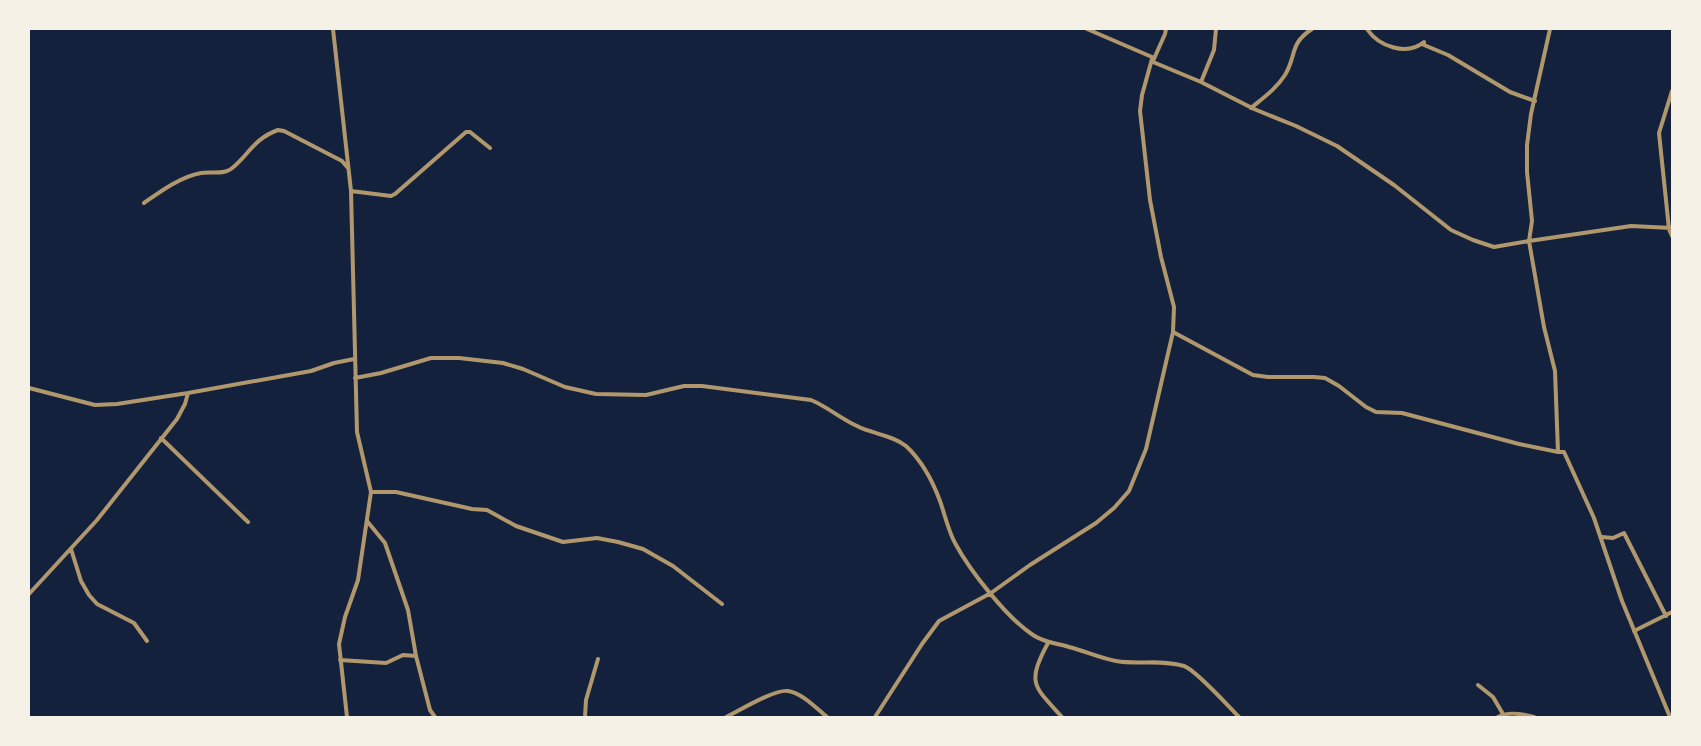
<svg xmlns="http://www.w3.org/2000/svg" width="1701" height="746" viewBox="0 0 1701 746" font-family="'Sofia Sans Condensed',sans-serif">
<style>
.lines{fill:none;stroke-linecap:round;stroke-linejoin:round}
.minor{stroke:#b1986c;stroke-width:4}
</style>
<rect width="100%" height="100%" fill="#14213d"/>
<g class="lines">
<path class="minor" d="M 333,29 L 351,191 L 357,432 L 371,492 L 358,580 L 345,617 L 339,644 L 347,717
M 1087,29 L 1152,57 L 1153,62 L 1201,82 L 1254,109 L 1296,126 L 1337,146 L 1394,185 L 1451,230 L 1473,240 L 1494,247 L 1529,241 L 1544,327 L 1555,371 L 1558,452 L 1564,452 L 1594,518 L 1622,601 L 1670,717
M 1367,29 C 1379,47 1407,56 1424,42 L 1424,45 L 1448,55 L 1510,92 L 1535,101
M 1550,29 L 1531,114 L 1527,145 L 1527,172 L 1532,221 L 1529,241 L 1631,226 L 1672,228
M 1153,61 L 1165,34 L 1166,29
M 1201,82 L 1214,50 L 1216,29
M 1672,91 L 1659,133 L 1669,229 L 1672,236
M 1251,108 C 1263,98 1276,89 1285,75 C 1297,55 1289,44 1312,29
M 351,191 L 391,196 L 395,194 L 466,132 L 470,132 L 490,148
M 144,203 C 161,191 180,177 201,173 C 211,171 223,175 231,169 C 249,155 253,139 278,130 L 284,131 L 342,161 L 348,168
M 1173,332 L 1253,375 L 1268,377 L 1314,377 L 1325,378 L 1339,386 L 1366,407 L 1376,412 L 1402,413 L 1519,444 L 1558,452
M 355,378 L 381,373 L 431,358 L 459,358 L 503,363 L 523,369 L 565,387 L 596,394 L 646,395 L 684,386 L 702,386 L 811,400 C 828,407 841,419 857,426 C 872,434 893,435 906,446 C 921,460 933,482 940,501 C 945,515 948,530 955,543 C 970,571 1007,618 1033,635 C 1045,643 1056,643 1069,647 C 1085,651 1100,658 1116,661 C 1138,665 1162,659 1184,666 C 1196,670 1228,706 1239,717
M 29,388 L 95,405 L 117,404 L 188,393 L 311,371 L 334,363 L 354,359
M 161,438 L 248,522
M 371,492 L 396,492 L 472,509 L 487,510 L 516,526 L 563,542 L 597,538 L 618,542 L 643,549 L 673,566 L 722,604
M 367,521 L 385,543 L 408,610 L 416,656 L 430,710 L 435,717
M 1602,537 L 1613,538 L 1624,533 L 1666,616
M 71,549 L 81,581 L 89,595 L 97,604 L 134,623 L 147,641
M 29,594 L 97,520 L 177,419 L 185,404 L 188,393
M 1634,631 L 1672,612
M 1048,643 C 1026,684 1034,686 1062,717
M 340,660 L 386,663 L 403,655 L 416,656
M 1478,685 L 1493,697 L 1503,714
M 585,717 L 586,700 L 598,659
M 726,717 C 739,711 774,689 788,691 C 802,693 816,708 827,717
M 875,717 L 922,644 L 939,621 L 991,593 L 1030,565 L 1096,523 L 1114,508 L 1129,491 L 1146,449 L 1173,332 L 1174,307 L 1161,257 L 1150,200 L 1140,111 L 1142,95 L 1152,59
M 1498,717 C 1508,711 1523,714 1534,717"/>
</g>
<rect width="1701" height="746" fill="none" stroke="#f6f1e7" stroke-width="60"/>
</svg>
